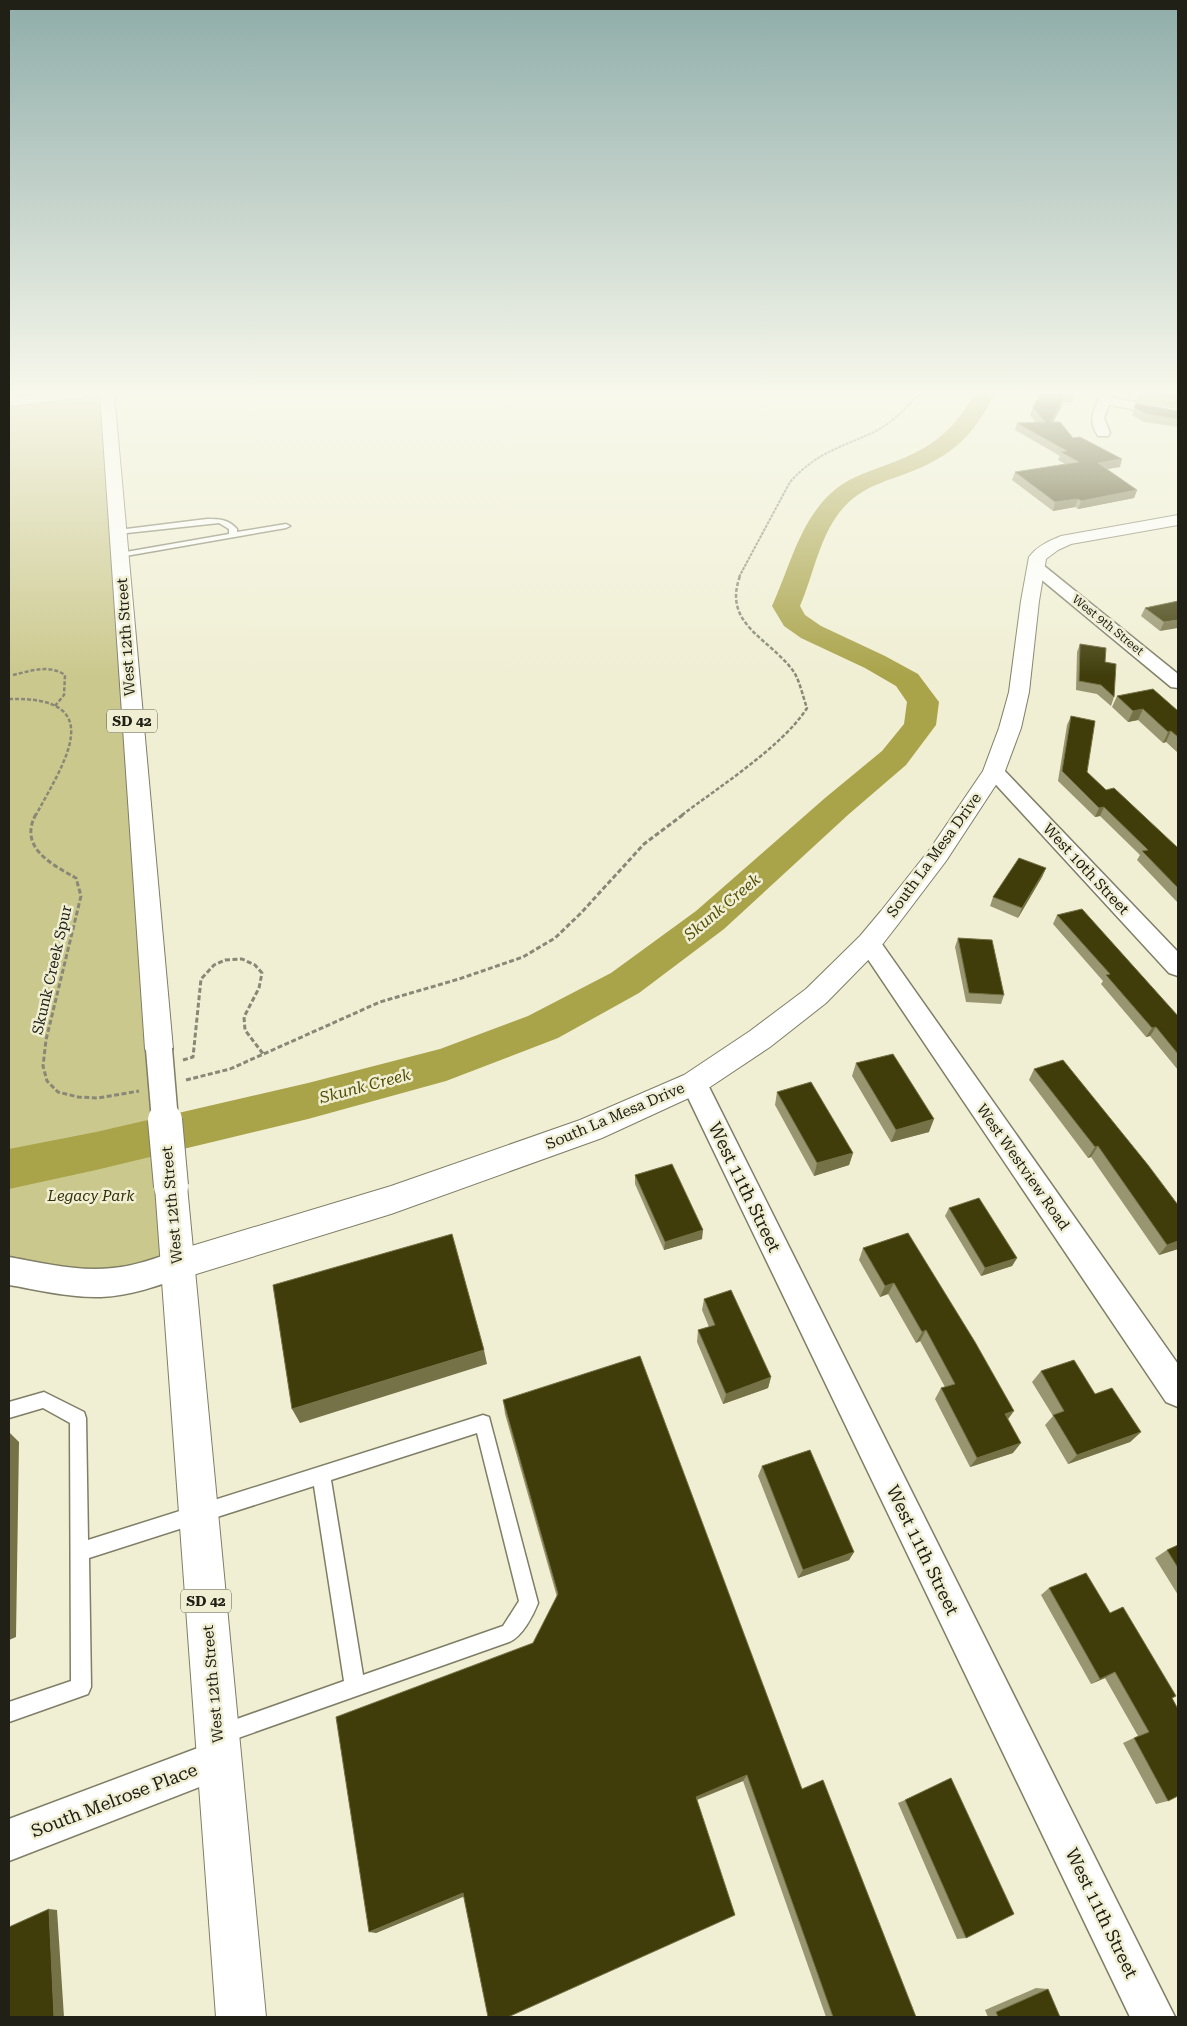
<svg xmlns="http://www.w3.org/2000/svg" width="1187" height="2026" viewBox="0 0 1187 2026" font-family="'Roboto Serif',serif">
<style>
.green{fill:#cbc88d}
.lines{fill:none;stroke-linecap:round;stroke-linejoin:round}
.river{fill:#a9a34a;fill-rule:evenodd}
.lane-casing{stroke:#7f7e66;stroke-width:3}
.street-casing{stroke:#7f7e66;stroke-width:3}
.secondary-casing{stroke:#7f7e66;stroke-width:2}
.primary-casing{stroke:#7f7e66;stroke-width:2}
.path-far2{stroke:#898876;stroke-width:2;stroke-dasharray:3 1;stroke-linecap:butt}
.path-far1{stroke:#898876;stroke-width:2.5;stroke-dasharray:4 2;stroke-linecap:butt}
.path{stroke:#898876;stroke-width:3;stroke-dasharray:5 2.5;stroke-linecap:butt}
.lane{fill:#fff;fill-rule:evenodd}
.street{fill:#fff;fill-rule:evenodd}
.secondary{fill:#fff;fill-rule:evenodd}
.primary{fill:#fff;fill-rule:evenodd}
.primary-bridge-far1-casing{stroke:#7f7e66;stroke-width:29;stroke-linecap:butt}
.primary-bridge-casing{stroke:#7f7e66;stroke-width:36;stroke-linecap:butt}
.primary-bridge-far1{stroke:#fff;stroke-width:26}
.primary-bridge{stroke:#fff;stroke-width:34}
.wall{fill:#989670}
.shaded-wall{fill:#757247}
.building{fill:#403d0b;stroke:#757247}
.labels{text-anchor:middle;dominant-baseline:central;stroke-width:5;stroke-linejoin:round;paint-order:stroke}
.far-street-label{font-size:12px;fill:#212017;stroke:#f0efd4}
.shield{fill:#f0efd4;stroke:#5f5e50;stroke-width:1}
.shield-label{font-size:14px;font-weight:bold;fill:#212017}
.street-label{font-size:15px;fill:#212017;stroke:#f0efd4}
.park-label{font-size:15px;font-style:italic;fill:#333009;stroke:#f0efd4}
.water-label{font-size:16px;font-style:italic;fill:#534e06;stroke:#f0efd4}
.near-street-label{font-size:18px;fill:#212017;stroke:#f0efd4}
</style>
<rect width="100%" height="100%" fill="#f0efd4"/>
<path class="green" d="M 87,393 L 107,393 L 177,1265 L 79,1282 L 9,1271 L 9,402 Z"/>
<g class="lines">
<path class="river" d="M 975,393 L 995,393 C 973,437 951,457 905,474 C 883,482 862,488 845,506 C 820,532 814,574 800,606 L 805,615 L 821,626 L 885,656 L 918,674 L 939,702 L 936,725 L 906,765 L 849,814 L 724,929 L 639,993 L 558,1038 L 446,1081 L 308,1119 L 96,1170 L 9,1189 L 9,1149 L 96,1132 L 308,1083 L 440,1049 L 528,1016 L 611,973 L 696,911 L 825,798 L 882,751 L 904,724 L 907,702 L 896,686 L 865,668 L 801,638 L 784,626 L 772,606 C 789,569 799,524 829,495 C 845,479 865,473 886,465 C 928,450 953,433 975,393 Z"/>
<defs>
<path id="lane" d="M 207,519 C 219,519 228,519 237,529 L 237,532 L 286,524 L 290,526 L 286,528 L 120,557 L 116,555 L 120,553 L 229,534 L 229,529 L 219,523 L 118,534 L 114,532 L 118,530 Z
M 44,1392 L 84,1412 L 86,1418 L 88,1540 L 483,1415 L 489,1417 L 538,1603 C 533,1616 522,1637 509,1642 L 224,1743 L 217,1740 L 214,1733 L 217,1726 L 344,1681 L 314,1486 L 89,1558 L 91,1687 L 88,1694 L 9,1722 L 9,1702 L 71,1681 L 70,1423 L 43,1408 L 9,1418 L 9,1402 ZM 477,1433 L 519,1601 L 503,1626 L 363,1675 L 331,1480 Z"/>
<path id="street" d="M 1102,393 L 1114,393 L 1112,398 L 1178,409 L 1178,417 L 1109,405 L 1104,418 L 1110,433 L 1108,436 L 1098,436 C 1087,420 1094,408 1102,393 Z
M 1037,563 L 1043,565 L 1178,674 L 1178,688 L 1171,687 L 1031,571 L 1029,568 L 1031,565 Z
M 994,765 L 1001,767 L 1178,952 L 1178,976 L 1169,973 L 987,775 L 984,771 L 987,767 Z
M 869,935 L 877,937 L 1178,1364 L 1178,1407 L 1166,1402 L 861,949 L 857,943 L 861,937 Z
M 694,1072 L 703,1076 L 707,1083 L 1175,2017 L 1130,2017 L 681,1083 L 685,1076 Z
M 177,1251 L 188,1255 L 192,1265 L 188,1275 C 160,1285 131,1296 101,1297 C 70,1298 39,1290 9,1285 L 9,1257 C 43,1263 78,1272 113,1268 C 135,1266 156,1258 177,1251 Z
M 219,1740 L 233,1746 L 239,1760 L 233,1774 L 9,1861 L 9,1819 Z"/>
<path id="secondary" d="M 50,393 L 94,393 L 87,397 L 9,406 L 9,398 Z
M 1178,515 L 1178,525 L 1071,544 L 1058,550 L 1046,559 L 1039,601 L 1029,692 L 1021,728 L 1005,771 L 946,861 L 899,923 L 878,950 L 826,1003 L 770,1047 L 704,1091 L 602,1138 L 391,1214 L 177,1280 L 165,1276 L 160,1265 L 165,1254 L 391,1186 L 580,1120 L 684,1075 L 750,1031 L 806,989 L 860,936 L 881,911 L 930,849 L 983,771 L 999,728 L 1009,692 L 1021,601 L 1029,557 C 1037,546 1049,541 1061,536 Z"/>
<path id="primary" d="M 100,393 L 114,393 L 173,1049 L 169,1057 L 159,1060 L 149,1057 L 145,1049 Z
M 171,1173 L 182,1176 L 187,1186 L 266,2017 L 216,2017 L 155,1186 L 160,1176 Z"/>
</defs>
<use href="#lane" class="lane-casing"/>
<use href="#street" class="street-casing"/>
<use href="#secondary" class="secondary-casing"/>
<use href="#primary" class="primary-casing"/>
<path class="path-far2" d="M 739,577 L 790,482 C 818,451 841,448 876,431 C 893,422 907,407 920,393"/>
<path class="path-far1" d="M 13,675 C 30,671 49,664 65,675 L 64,695 L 55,706
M 9,699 C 111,696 63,764 36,815
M 682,815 C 719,787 783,746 807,708 C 803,697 800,682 794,672 C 770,638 722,625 740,576"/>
<path class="path" d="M 36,814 C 18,847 51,864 76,878 L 81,896 L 46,1040 L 43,1066 L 47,1081 L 58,1092 L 78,1097 L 98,1098 L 139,1091
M 183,1060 L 193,1057 L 201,979 L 214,965 L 225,960 L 242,959 L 255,965 L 262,973 L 259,988 L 244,1017 L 245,1030 L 264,1055
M 186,1080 L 230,1069 L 380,1002 L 459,979 L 523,957 L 555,938 L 581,913 L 644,844 L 684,814"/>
<use href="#lane" class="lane"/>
<use href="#street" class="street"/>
<use href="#secondary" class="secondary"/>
<use href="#primary" class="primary"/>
<defs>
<path id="primary-bridge-far1" d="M 159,1049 L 165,1121"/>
<path id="primary-bridge" d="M 165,1120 L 171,1186"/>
</defs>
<use href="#primary-bridge-far1" class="primary-bridge-far1-casing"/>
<use href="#primary-bridge" class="primary-bridge-casing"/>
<use href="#primary-bridge-far1" class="primary-bridge-far1"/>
<use href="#primary-bridge" class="primary-bridge"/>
</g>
<path class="wall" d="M 1041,393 L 1077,393 L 1072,403 L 1064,402 L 1053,422 L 1073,438 L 1120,467 L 1107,469 L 1137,490 L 1134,498 L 1078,509 L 1075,507 L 1053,511 L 1012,480 L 1015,472 L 1065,464 L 1058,460 L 1060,456 L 1015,430 L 1017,423 L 1036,422 L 1030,415 L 1033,407 Z
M 1139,393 L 1178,393 L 1178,407 L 1137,400 Z
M 1136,403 L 1178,411 L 1178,427 L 1144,422 L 1132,415 Z
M 1178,601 L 1160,631 L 1141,616 L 1145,608 Z
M 1080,644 L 1114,697 L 1111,706 L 1097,694 L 1076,690 L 1077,652 Z
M 1117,696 L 1178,711 L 1178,753 L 1166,742 L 1163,743 L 1138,720 L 1128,722 L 1112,707 Z
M 1071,716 L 1087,772 L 1106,790 L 1178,848 L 1178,903 L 1137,860 L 1140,855 L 1100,816 L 1095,817 L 1058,781 L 1067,725 Z
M 1046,868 L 1042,877 L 1018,918 L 990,906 L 993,897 Z
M 1057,915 L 1178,1016 L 1178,1070 L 1150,1036 L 1146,1037 L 1101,984 L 1103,981 L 1053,924 Z
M 958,938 L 1004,995 L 1001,1004 L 966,1002 L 955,947 Z
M 856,1063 L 929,1132 L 891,1142 L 852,1076 Z
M 1034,1069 L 1178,1205 L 1178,1249 L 1159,1255 L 1091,1157 L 1088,1158 L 1029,1080 Z
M 777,1092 L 853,1153 L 849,1165 L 814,1176 L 775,1105 Z
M 635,1175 L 702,1239 L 664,1250 L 635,1184 Z
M 949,1208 L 1017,1258 L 1012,1266 L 981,1276 L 945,1216 Z
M 908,1233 L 1008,1419 L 1013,1453 L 970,1467 L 935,1399 L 941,1388 L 945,1387 L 920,1341 L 916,1343 L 888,1294 L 880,1297 L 859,1260 L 863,1248 Z
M 704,1299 L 771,1377 L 768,1388 L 723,1404 L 697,1342 L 698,1330 L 709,1327 L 702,1310 Z
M 1041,1371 L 1095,1394 L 1141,1432 L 1130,1442 L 1068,1464 L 1045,1425 L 1053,1416 L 1032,1382 Z
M 503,1400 L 802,1789 L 916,2017 L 826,2017 L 743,1781 L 376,1933 L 533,1643 L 557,1597 L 505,1414 Z
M 762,1466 L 854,1552 L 849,1560 L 798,1578 L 758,1476 Z
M 1178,1545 L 1178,1595 L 1155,1558 L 1167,1550 Z
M 1049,1588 L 1110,1613 L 1172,1698 L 1168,1801 L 1156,1804 L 1123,1743 L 1138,1736 L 1105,1678 L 1091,1684 L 1041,1595 Z
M 905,1800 L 966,1938 L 957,1939 L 898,1803 Z
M 1036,1988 L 1048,1989 L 1060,2017 L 988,2017 L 985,2010 Z"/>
<path class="shaded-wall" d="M 1066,394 L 1064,402 L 1049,430 L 1051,422 Z
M 1122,459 L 1120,467 L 1095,471 L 1098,463 Z
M 1137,490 L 1134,498 L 1078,509 L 1081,501 Z
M 1078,499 L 1075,507 L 1053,511 L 1055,502 Z
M 1178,620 L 1178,628 L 1160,631 L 1164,622 Z
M 1143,709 L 1138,720 L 1128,722 L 1133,711 Z
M 1171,731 L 1166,742 L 1163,743 L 1168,732 Z
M 1104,807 L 1100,816 L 1095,817 L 1099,808 Z
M 1046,868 L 1042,877 L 1018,918 L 1022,908 Z
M 1156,1027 L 1150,1036 L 1146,1037 L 1152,1028 Z
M 934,1119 L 929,1132 L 891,1142 L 896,1130 Z
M 1098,1146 L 1091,1157 L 1088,1158 L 1095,1147 Z
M 853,1153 L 849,1165 L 814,1176 L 817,1163 Z
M 703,1230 L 702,1239 L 664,1250 L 665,1242 Z
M 1178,1241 L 1178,1249 L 1159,1255 L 1167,1245 Z
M 1017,1258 L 1012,1266 L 981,1276 L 985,1268 Z
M 894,1283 L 888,1294 L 880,1297 L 885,1286 Z
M 926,1330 L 920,1341 L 916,1343 L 922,1332 Z
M 484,1350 L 487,1364 L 300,1423 L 292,1409 Z
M 771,1377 L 768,1388 L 723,1404 L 726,1394 Z
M 1014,1411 L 1006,1422 L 1005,1414 Z
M 9,1432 L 19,1442 L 16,1637 L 9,1640 Z
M 1141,1432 L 1130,1442 L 1068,1464 L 1077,1455 Z
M 1021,1443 L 1013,1453 L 970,1467 L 977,1458 Z
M 854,1552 L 849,1560 L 798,1578 L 803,1570 Z
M 1115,1672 L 1105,1678 L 1091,1684 L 1100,1679 Z
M 747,1775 L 743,1781 L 693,1801 L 696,1797 Z
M 463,1893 L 467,1895 L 376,1933 L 369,1932 Z
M 49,1909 L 57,1910 L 64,2017 L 54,2017 Z"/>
<path class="building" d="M 1041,393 L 1075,393 L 1074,395 L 1066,394 L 1051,422 L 1060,422 L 1073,438 L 1080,437 L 1122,459 L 1098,463 L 1137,490 L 1081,501 L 1078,499 L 1055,502 L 1015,472 L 1079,462 L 1061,452 L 1067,451 L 1017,423 L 1045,422 L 1033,407 Z
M 1141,393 L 1178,393 L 1178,399 Z
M 1136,403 L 1178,411 L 1178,419 L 1147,414 L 1134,407 Z
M 1178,601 L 1178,620 L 1164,622 L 1145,608 Z
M 1080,644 L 1106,648 L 1105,662 L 1116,664 L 1114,697 L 1101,685 L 1079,681 Z
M 1153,689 L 1178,711 L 1178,737 L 1171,731 L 1168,732 L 1143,709 L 1133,711 L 1117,696 Z
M 1071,716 L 1095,721 L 1087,772 L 1106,790 L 1114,788 L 1178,848 L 1178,888 L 1142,851 L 1148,850 L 1104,807 L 1099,808 L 1062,771 Z
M 1019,858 L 1046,868 L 1022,908 L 993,897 Z
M 1082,909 L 1178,1016 L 1178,1054 L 1156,1027 L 1152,1028 L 1106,975 L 1110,974 L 1057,915 Z
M 958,938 L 992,940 L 1004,995 L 969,993 Z
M 893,1054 L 934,1119 L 896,1130 L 856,1063 Z
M 1063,1060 L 1148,1165 L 1178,1205 L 1178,1241 L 1167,1245 L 1098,1146 L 1095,1147 L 1034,1069 Z
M 811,1082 L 853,1153 L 817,1163 L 777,1092 Z
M 672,1164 L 703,1230 L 665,1242 L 635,1175 Z
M 979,1198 L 1017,1258 L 985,1268 L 949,1208 Z
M 908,1233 L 975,1342 L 1014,1411 L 1005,1414 L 1021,1443 L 977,1458 L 941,1388 L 955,1384 L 926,1330 L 922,1332 L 894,1283 L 885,1286 L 863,1248 Z
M 452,1234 L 484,1350 L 292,1409 L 273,1285 Z
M 731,1290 L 771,1377 L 726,1394 L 698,1330 L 715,1325 L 704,1299 Z
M 640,1356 L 802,1789 L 823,1780 L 916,2017 L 833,2017 L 747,1775 L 696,1797 L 735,1915 L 508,2017 L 488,2017 L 463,1893 L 369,1932 L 336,1717 L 533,1643 L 558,1594 L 503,1400 Z
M 1074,1360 L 1095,1394 L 1112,1388 L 1141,1432 L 1077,1455 L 1053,1415 L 1064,1411 L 1041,1371 Z
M 810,1450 L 854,1552 L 803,1570 L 762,1466 Z
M 1178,1545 L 1178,1568 L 1167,1550 Z
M 1086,1573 L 1110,1613 L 1123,1607 L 1176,1696 L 1172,1698 L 1178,1709 L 1178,1796 L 1168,1801 L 1134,1738 L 1149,1732 L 1115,1672 L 1100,1679 L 1049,1588 Z
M 951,1778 L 1014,1914 L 966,1938 L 905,1800 Z
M 49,1909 L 54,2017 L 9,2017 L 9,1927 Z
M 1048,1989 L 1060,2017 L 998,2017 L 996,2012 Z"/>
<linearGradient id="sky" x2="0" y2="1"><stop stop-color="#8fada9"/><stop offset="0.58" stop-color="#f8f8ec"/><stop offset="1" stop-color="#f8f8ec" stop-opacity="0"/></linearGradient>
<rect width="1187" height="677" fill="url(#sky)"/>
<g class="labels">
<g class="far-street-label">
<text transform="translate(1108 625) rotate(39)">West 9th Street</text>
</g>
<g class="shield">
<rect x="107" y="709.5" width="50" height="23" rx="4"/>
<rect x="181" y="1589.5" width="50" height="23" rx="4"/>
</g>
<g class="shield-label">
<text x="132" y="721">SD 42</text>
<text x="206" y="1601">SD 42</text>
</g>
<g class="street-label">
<text transform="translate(126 637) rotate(-94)">West 12th Street</text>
<text transform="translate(934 855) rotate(-54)">South La Mesa Drive</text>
<text transform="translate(1086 869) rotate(47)">West 10th Street</text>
<text transform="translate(52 970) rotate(-77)">Skunk Creek Spur</text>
<text transform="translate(615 1116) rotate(-23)">South La Mesa Drive</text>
<text transform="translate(1023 1167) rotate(55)">West Westview Road</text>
<text transform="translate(172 1205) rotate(-95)">West 12th Street</text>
<text transform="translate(213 1684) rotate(-95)">West 12th Street</text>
</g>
<g class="park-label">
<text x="91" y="1196">Legacy Park</text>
</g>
<g class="water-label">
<text transform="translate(722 907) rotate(-40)">Skunk Creek</text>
<text transform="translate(365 1086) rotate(-15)">Skunk Creek</text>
</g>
<g class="near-street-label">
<text transform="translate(745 1187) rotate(64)">West 11th Street</text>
<text transform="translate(923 1550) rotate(64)">West 11th Street</text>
<text transform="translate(114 1800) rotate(-21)">South Melrose Place</text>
<text transform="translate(1102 1913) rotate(64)">West 11th Street</text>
</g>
</g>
<rect width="1187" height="2026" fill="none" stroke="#212017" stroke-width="20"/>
</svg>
